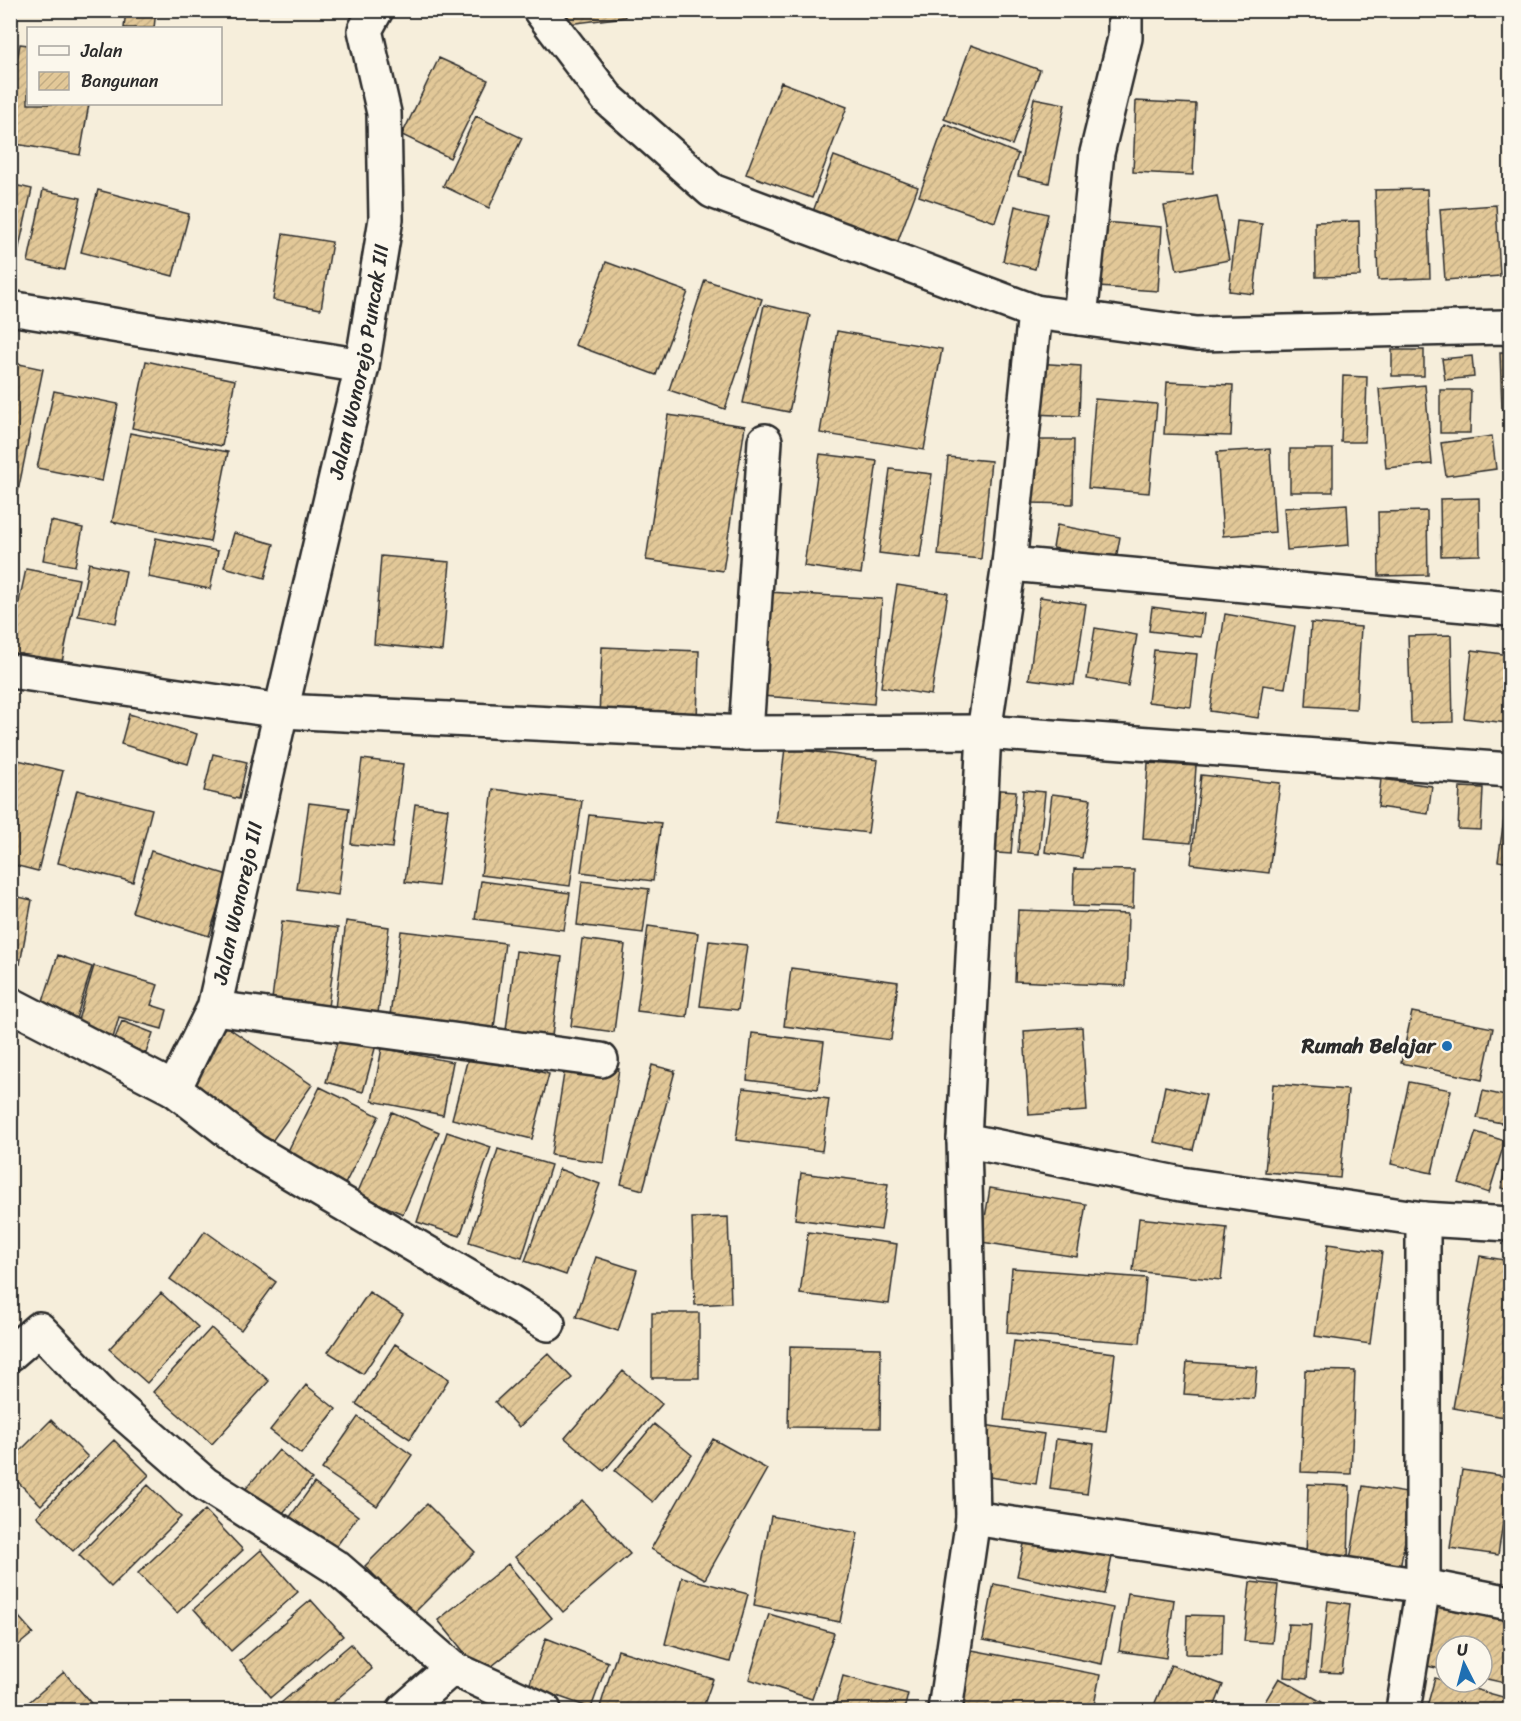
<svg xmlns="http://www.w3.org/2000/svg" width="1521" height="1721" viewBox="0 0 1521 1721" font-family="Sriracha,sans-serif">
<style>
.building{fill:url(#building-hatch);stroke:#2b2b2b;stroke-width:1.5}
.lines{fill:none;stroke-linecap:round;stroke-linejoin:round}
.minor-casing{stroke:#2b2b2b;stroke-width:38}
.minor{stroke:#fbf7ec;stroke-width:33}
.poi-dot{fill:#1f6fb2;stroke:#fbf7ec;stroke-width:2}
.labels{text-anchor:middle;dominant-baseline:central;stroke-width:5;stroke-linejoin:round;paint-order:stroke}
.street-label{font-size:21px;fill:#2b2b2b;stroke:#fbf7ec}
.poi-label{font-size:21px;font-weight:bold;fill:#2b2b2b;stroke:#fbf7ec;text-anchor:end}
</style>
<defs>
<pattern id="building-hatch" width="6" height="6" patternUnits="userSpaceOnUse" patternTransform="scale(1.5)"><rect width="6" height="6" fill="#e2c898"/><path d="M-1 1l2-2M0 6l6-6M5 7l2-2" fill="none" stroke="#c2ac83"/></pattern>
</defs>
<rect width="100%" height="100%" fill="#f6eedb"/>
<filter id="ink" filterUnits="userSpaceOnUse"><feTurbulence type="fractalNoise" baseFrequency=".0167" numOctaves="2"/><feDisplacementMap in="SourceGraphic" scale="12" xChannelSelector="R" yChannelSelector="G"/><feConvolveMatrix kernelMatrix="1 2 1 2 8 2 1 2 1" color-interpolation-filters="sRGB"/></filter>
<g filter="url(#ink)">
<path class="building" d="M 126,10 L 156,10 L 154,28 L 124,28 Z
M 567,10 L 624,10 L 625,17 L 568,24 Z
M 629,10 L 661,10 L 629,14 Z
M 20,44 L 28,45 L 28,104 L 89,104 L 80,155 L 10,143 L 10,95 Z
M 971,45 L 1040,70 L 1012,145 L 944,119 Z
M 439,58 L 488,80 L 450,158 L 402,135 Z
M 781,82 L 847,107 L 812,198 L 746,174 Z
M 1034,98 L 1065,104 L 1049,183 L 1018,176 Z
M 1136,101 L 1196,104 L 1193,175 L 1133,172 Z
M 476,116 L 522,138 L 489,208 L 443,186 Z
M 945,124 L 1018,154 L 995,222 L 919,196 Z
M 834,156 L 918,187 L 896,246 L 812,214 Z
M 10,184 L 32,189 L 10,288 Z
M 1427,189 L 1430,278 L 1378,280 L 1375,190 Z
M 43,190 L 81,198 L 65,270 L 28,262 Z
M 98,190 L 189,214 L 173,276 L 81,252 Z
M 1217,196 L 1229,260 L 1177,270 L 1164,206 Z
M 1496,205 L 1500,276 L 1445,280 L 1440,209 Z
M 1015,206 L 1048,214 L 1035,269 L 1003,261 Z
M 1237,221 L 1262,224 L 1254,294 L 1229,291 Z
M 1359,221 L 1360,276 L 1316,277 L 1315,222 Z
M 1103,222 L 1162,227 L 1158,291 L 1098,287 Z
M 283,234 L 332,242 L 321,309 L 273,300 Z
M 606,262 L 688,292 L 656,375 L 575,345 Z
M 705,280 L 762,299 L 725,409 L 669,390 Z
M 764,305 L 810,315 L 789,412 L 743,403 Z
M 837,331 L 942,349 L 924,450 L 820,433 Z
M 1392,350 L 1424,350 L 1424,376 L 1392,376 Z
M 1500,352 L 1510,352 L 1510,408 L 1502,409 Z
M 1472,356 L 1474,377 L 1445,380 L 1442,359 Z
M 146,361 L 235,380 L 222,446 L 132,428 Z
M 10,362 L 43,369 L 16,501 L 10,500 Z
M 1035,363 L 1081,366 L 1079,416 L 1033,414 Z
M 1343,376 L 1367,377 L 1365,442 L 1341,442 Z
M 1167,382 L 1233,385 L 1231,436 L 1164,434 Z
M 1425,385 L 1432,464 L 1386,468 L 1379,389 Z
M 1440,390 L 1471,390 L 1470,433 L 1440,433 Z
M 54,391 L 118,404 L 102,481 L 37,468 Z
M 1095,399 L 1157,404 L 1149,493 L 1088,488 Z
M 668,415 L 745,426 L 723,571 L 646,560 Z
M 130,433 L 228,452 L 210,542 L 112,522 Z
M 1492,436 L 1496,469 L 1446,476 L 1441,443 Z
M 1031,440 L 1074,440 L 1073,504 L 1031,503 Z
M 1270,449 L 1275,532 L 1223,536 L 1217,452 Z
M 1290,449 L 1333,449 L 1333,492 L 1290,492 Z
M 820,454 L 877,461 L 861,574 L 804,566 Z
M 948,457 L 991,461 L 981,559 L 938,555 Z
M 890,469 L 932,474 L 920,558 L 879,553 Z
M 1479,498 L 1480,555 L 1441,556 L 1440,499 Z
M 1347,504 L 1349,545 L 1287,550 L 1284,508 Z
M 1427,511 L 1428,575 L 1379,576 L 1378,512 Z
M 51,521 L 83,528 L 75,566 L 43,560 Z
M 1057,525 L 1120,537 L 1116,559 L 1053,548 Z
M 234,533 L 274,544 L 265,578 L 224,567 Z
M 156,538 L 218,551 L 210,589 L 148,577 Z
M 381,556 L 450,562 L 442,651 L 374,644 Z
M 89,563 L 126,571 L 116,623 L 78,616 Z
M 26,569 L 79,579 L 62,662 L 10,652 L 10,644 Z
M 897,585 L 948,593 L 931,695 L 881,687 Z
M 768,592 L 882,599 L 874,704 L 761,696 Z
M 1040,597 L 1086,604 L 1074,685 L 1029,679 Z
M 1152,607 L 1204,614 L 1201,637 L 1149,631 Z
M 1225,614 L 1295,626 L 1285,688 L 1263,685 L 1258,718 L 1210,711 Z
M 1311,623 L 1361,627 L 1356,709 L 1306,706 Z
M 1095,628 L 1137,635 L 1128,686 L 1087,679 Z
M 1451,635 L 1453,722 L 1411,723 L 1408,636 Z
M 602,647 L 699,651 L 697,720 L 599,716 Z
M 1154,650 L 1197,654 L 1191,707 L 1148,702 Z
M 1472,650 L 1510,655 L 1510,694 L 1507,723 L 1464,718 Z
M 129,714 L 197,734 L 188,764 L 121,744 Z
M 785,748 L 878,760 L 868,833 L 776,822 Z
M 213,754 L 247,762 L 239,799 L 204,791 Z
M 10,758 L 63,771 L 38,871 L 10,864 Z
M 362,759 L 403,764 L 392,848 L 351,844 Z
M 1148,763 L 1196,766 L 1191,843 L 1143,839 Z
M 1201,775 L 1280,783 L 1269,873 L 1191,864 Z
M 1381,779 L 1432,786 L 1428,814 L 1378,807 Z
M 1460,787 L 1483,788 L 1481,830 L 1458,829 Z
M 493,789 L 582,801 L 570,886 L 481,875 Z
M 987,789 L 1016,791 L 1011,854 L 983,852 Z
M 77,790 L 152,809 L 133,882 L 58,863 Z
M 1023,790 L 1045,792 L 1039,854 L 1018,852 Z
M 1052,794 L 1091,799 L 1082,858 L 1045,852 Z
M 309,803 L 349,808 L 338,895 L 297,889 Z
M 415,804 L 448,809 L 438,886 L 405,882 Z
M 589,815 L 661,823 L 653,881 L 581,872 Z
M 1504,819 L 1510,820 L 1510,863 L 1498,861 Z
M 151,851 L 228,875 L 209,936 L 132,912 Z
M 1074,869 L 1134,870 L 1133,908 L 1073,906 Z
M 481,881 L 570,893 L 564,930 L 475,919 Z
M 582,881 L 649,889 L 643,933 L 577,925 Z
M 10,895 L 32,900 L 20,964 L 10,962 Z
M 1018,910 L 1128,914 L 1126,986 L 1015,981 Z
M 282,921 L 338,928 L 328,1007 L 272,999 Z
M 346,921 L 389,927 L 378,1013 L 335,1008 Z
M 648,926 L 698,933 L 687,1017 L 637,1011 Z
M 401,931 L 505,943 L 493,1036 L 389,1023 Z
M 582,939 L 625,945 L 614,1032 L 571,1026 Z
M 709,941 L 747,945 L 738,1010 L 700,1006 Z
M 516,951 L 562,957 L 552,1036 L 506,1030 Z
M 58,955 L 92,967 L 75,1022 L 40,1011 Z
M 94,966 L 158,985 L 151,1005 L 167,1010 L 162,1029 L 119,1017 L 113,1038 L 76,1027 Z
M 791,968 L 898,982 L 891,1040 L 784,1026 Z
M 1412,1012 L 1493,1028 L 1482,1080 L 1401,1063 Z
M 122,1021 L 153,1033 L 146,1053 L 114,1041 Z
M 226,1026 L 312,1085 L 267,1148 L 181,1089 Z
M 1082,1027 L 1087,1111 L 1029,1115 L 1024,1031 Z
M 752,1033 L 824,1042 L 818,1089 L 747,1080 Z
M 339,1036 L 376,1045 L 363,1092 L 326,1082 Z
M 382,1048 L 453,1062 L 443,1115 L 372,1101 Z
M 469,1054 L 549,1074 L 532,1139 L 452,1119 Z
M 566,1061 L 619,1069 L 604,1163 L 551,1155 Z
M 652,1065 L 675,1071 L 643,1190 L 621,1184 Z
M 1409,1082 L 1451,1090 L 1432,1173 L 1391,1164 Z
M 1273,1084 L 1348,1090 L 1340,1178 L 1265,1172 Z
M 1165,1086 L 1206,1095 L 1193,1150 L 1154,1142 Z
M 320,1087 L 379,1116 L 341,1192 L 282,1163 Z
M 743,1088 L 829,1099 L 822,1151 L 736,1140 Z
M 1483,1091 L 1510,1097 L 1506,1124 L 1477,1118 Z
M 392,1112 L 439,1132 L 403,1214 L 357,1194 Z
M 447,1132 L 491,1147 L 460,1236 L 417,1222 Z
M 1476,1132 L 1505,1141 L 1489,1193 L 1459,1183 Z
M 1510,1146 L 1510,1190 L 1501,1188 Z
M 498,1149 L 551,1165 L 522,1258 L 469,1242 Z
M 559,1169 L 600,1184 L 566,1275 L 525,1261 Z
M 801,1173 L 888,1184 L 881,1230 L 795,1219 Z
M 990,1188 L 1086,1204 L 1077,1257 L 981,1242 Z
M 728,1217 L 731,1303 L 695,1305 L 692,1218 Z
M 1139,1218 L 1227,1228 L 1221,1280 L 1133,1271 Z
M 205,1231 L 276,1282 L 241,1330 L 170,1279 Z
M 808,1232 L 897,1244 L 889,1304 L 800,1294 Z
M 1328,1244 L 1382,1252 L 1370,1344 L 1315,1336 Z
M 1480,1256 L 1510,1261 L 1510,1418 L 1453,1408 Z
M 596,1257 L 637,1270 L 618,1331 L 576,1317 Z
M 1012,1268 L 1146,1278 L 1140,1343 L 1007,1333 Z
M 369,1292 L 403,1314 L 363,1374 L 328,1352 Z
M 161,1293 L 198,1327 L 147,1383 L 109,1349 Z
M 652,1313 L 699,1313 L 699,1378 L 652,1378 Z
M 211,1328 L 269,1381 L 212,1444 L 153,1392 Z
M 1014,1341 L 1115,1353 L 1106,1432 L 1004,1420 Z
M 395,1344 L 449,1379 L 410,1439 L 356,1404 Z
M 790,1346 L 881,1348 L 880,1428 L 788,1427 Z
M 548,1353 L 572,1378 L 519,1427 L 495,1402 Z
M 1187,1362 L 1257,1367 L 1254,1399 L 1184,1394 Z
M 1305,1370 L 1355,1371 L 1351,1474 L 1301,1472 Z
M 623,1371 L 662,1404 L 604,1471 L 565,1438 Z
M 306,1385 L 336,1409 L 301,1454 L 270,1430 Z
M 358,1417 L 412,1455 L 377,1506 L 322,1469 Z
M 51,1420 L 88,1457 L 41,1505 L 10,1474 L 10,1461 Z
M 654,1424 L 692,1455 L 653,1502 L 615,1471 Z
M 984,1425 L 1044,1434 L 1036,1484 L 976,1475 Z
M 713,1439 L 767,1469 L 705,1579 L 651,1549 Z
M 1056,1439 L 1094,1444 L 1087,1494 L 1050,1489 Z
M 114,1440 L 149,1475 L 73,1551 L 37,1516 Z
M 279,1450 L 312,1479 L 276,1521 L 243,1492 Z
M 1462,1470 L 1510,1477 L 1498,1555 L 1450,1548 Z
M 314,1483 L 358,1516 L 331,1554 L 287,1521 Z
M 1308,1484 L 1350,1486 L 1348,1560 L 1306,1559 Z
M 148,1485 L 181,1517 L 111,1587 L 79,1555 Z
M 1363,1486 L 1413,1494 L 1400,1569 L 1350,1560 Z
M 582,1500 L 630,1554 L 563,1612 L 515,1557 Z
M 427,1504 L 475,1552 L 413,1614 L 365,1566 Z
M 205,1510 L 243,1550 L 177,1613 L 138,1573 Z
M 771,1516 L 858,1533 L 840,1622 L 754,1605 Z
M 1026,1535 L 1113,1552 L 1104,1594 L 1017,1576 Z
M 261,1550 L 298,1592 L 231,1651 L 194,1609 Z
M 508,1564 L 552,1618 L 482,1674 L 438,1620 Z
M 682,1577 L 748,1594 L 730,1662 L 665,1644 Z
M 1250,1582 L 1278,1585 L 1272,1643 L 1244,1641 Z
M 994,1584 L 1113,1608 L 1102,1664 L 983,1640 Z
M 1128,1593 L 1174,1600 L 1166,1658 L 1119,1651 Z
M 311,1600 L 343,1636 L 271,1697 L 240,1661 Z
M 1328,1601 L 1350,1604 L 1342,1673 L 1320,1672 Z
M 1437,1601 L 1510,1617 L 1510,1684 L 1482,1678 L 1482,1646 L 1446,1646 L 1446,1670 L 1422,1665 Z
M 10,1607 L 33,1633 L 10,1652 Z
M 769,1614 L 834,1633 L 812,1699 L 749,1679 Z
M 1187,1615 L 1223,1616 L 1222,1655 L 1186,1654 Z
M 1288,1624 L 1311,1625 L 1307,1679 L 1284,1677 Z
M 546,1638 L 608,1662 L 591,1708 L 529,1686 Z
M 351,1644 L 372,1669 L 324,1710 L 277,1710 L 275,1708 Z
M 618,1650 L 713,1679 L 702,1710 L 599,1710 Z
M 972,1650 L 1100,1675 L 1093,1710 L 959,1710 Z
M 1171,1665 L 1223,1685 L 1213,1710 L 1152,1710 Z
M 64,1672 L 97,1710 L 24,1710 L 22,1708 Z
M 843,1676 L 908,1694 L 904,1710 L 834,1710 Z
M 1279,1678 L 1336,1710 L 1260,1710 Z
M 1435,1678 L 1510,1699 L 1510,1710 L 1426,1710 Z"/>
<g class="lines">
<defs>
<g id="minor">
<path d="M 540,10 L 607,98 L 712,191 L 1035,312 L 1197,334 L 1504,327 L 1510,329"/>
<path d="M 10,308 L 362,366"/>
<path d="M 1080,318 L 1097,153 L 1125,38 L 1125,10"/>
<path d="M 1009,564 L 1510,609"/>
<path d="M 10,671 L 281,711 L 746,733 L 984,732 L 1510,770"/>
<path d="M 746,733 L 765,441"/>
<path d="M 10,1004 L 174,1089 L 254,1151 L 548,1324"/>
<path d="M 214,1008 L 601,1060"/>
<path id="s1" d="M 174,1089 L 214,1008 L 281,711 L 362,366 L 386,219 L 384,113 L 365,30 L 376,10"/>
<path d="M 964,1140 L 1181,1184 L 1423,1219 L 1510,1224"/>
<path d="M 10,1354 L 39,1329 L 103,1395 L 205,1484 L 337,1568 L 452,1668 L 544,1710"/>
<path d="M 973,1518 L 1423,1586 L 1510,1603"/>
<path d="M 404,1710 L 452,1668"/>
<path d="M 945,1710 L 973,1518 L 964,1140 L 984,732 L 1009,564 L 1035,312"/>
<path d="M 1403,1710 L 1423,1586 L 1423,1219"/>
</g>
</defs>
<use href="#minor" class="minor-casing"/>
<use href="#minor" class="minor"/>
</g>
</g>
<circle class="poi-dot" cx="1447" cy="1046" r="6"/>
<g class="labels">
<g class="street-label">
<text stroke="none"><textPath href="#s1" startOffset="753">Jalan Wonorejo Puncak III</textPath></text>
<text stroke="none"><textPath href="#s1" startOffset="198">Jalan Wonorejo III</textPath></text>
</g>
<g class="poi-label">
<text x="1435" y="1046">Rumah Belajar</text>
</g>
</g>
<rect width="1521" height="1721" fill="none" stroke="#fbf7ec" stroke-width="36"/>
<rect x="18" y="18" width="1485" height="1685" fill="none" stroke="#2b2b2b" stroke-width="2" filter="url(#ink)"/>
<rect x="27" y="27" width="195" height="78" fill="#fbf7ec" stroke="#a8a59f" stroke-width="1.5"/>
<rect x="39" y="46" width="30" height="9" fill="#fbf7ec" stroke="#a8a59f" stroke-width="1.5"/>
<text x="81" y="57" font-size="18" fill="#2b2b2b">Jalan</text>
<rect x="39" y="72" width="30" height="18" fill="url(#building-hatch)" stroke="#a8a59f" stroke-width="1.5"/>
<text x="81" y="87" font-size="18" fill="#2b2b2b">Bangunan</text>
<g transform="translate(1464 1664) rotate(354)"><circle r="28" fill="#fbf7ec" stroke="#a8a59f" stroke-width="1.5"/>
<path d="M0-4.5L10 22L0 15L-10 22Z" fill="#1f6fb2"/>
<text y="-9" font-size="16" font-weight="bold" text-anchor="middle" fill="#2b2b2b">U</text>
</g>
</svg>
